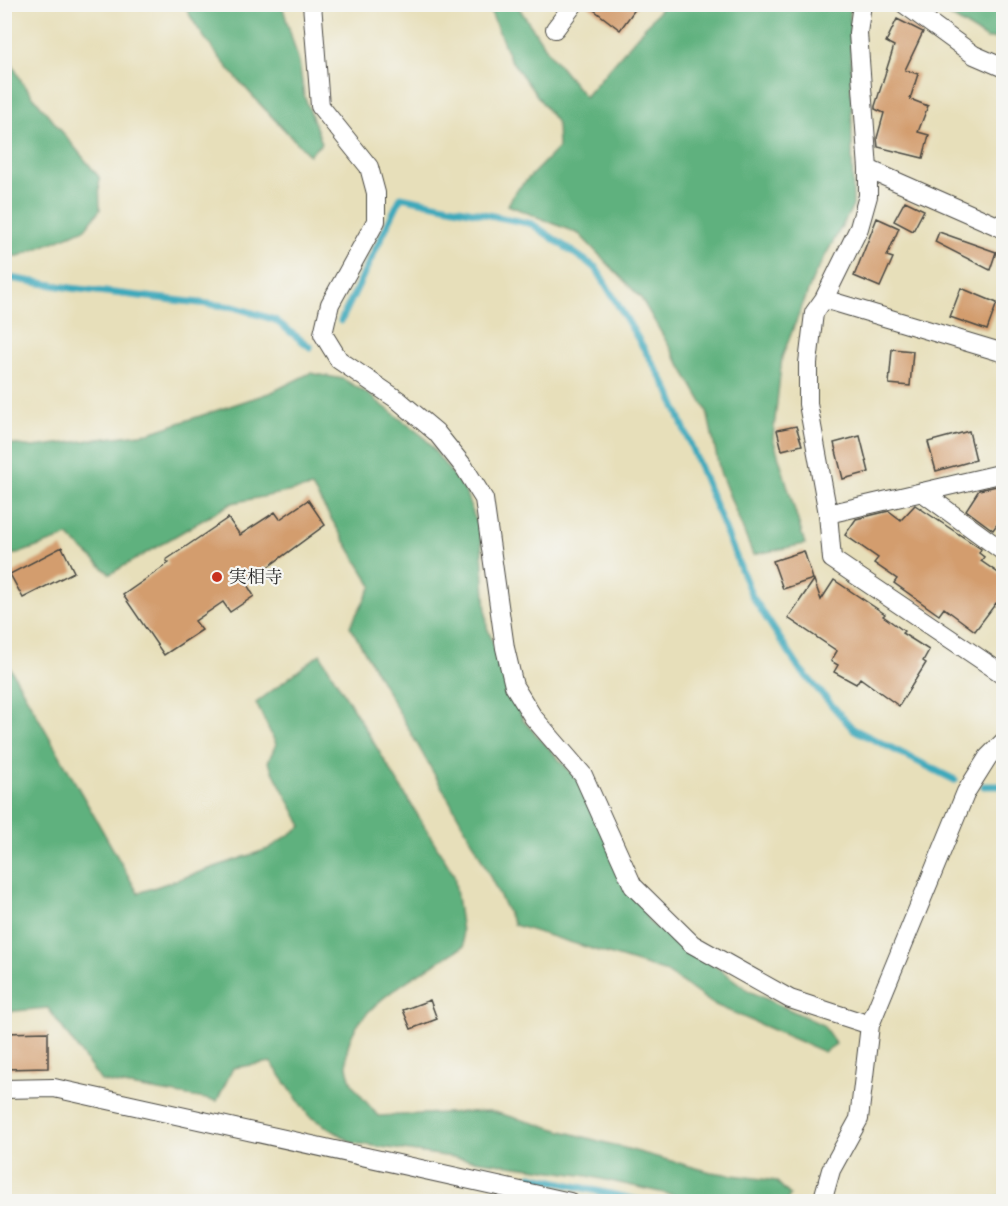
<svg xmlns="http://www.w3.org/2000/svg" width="1008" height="1206" viewBox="0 0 1008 1206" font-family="'IM FELL Double Pica','Noto Serif JP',serif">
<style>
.forest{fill:#5fb17e;stroke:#456e54;stroke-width:1.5}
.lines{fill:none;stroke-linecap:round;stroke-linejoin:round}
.stream{stroke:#3ca9bb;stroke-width:7}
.building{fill:#d39d6e}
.minor-casing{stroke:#474640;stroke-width:20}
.minor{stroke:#fff;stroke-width:18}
.poi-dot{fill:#c8321e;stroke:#f6f6f2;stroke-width:2}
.labels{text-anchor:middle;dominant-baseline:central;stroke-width:4.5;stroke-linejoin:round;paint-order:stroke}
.poi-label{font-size:18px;fill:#2b2b2b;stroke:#f6f6f2;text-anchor:start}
</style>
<rect width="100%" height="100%" fill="#f6f6f2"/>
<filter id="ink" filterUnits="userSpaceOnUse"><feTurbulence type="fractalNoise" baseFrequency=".0167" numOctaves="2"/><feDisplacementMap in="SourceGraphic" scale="12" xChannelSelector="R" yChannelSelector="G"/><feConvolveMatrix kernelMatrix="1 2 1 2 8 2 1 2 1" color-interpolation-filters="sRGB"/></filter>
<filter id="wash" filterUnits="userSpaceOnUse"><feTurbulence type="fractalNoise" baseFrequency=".008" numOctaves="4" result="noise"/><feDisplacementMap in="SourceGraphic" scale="24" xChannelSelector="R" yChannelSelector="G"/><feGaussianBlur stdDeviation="1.35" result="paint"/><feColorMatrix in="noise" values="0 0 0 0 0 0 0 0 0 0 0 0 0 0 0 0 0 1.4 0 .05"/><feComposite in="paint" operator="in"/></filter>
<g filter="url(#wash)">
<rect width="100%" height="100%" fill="#e7dfba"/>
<path class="forest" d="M 184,5 L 282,5 L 299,62 L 304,95 L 322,143 L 309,155 C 269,114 210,55 184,5 Z
M 488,5 L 517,5 L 549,53 L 585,97 L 664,5 L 850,5 L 853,206 L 814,276 L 782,357 L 773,438 L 805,544 L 753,555 L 720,472 L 707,411 L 641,298 L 579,234 L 508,205 L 515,192 L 558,148 L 557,123 L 510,59 Z
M 932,5 L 1003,5 L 1003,38 L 987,39 Z
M 5,51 L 23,84 L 99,177 L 100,210 L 85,229 L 19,256 L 5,256 Z
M 310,373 L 343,379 L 365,392 L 424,437 L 465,491 L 481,535 L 487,627 L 523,720 L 587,790 L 650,923 L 713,964 L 749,991 L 823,1025 L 836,1044 L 824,1052 L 713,1004 L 667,972 L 514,925 L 474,844 L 350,626 L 372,586 L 312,487 L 232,503 L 110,574 L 68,536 L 17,554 L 5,555 L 5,443 L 33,447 L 149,433 L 272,392 Z
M 320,654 L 454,875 L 464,946 C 420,975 322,1017 352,1083 C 358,1094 370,1106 378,1116 L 490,1111 L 711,1172 L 776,1181 L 790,1195 L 787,1201 L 700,1201 L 588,1176 L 353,1143 L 309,1116 L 271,1062 L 233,1068 L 217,1101 L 101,1081 L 48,1008 L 5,1012 L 5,659 L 138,893 L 268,849 L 302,826 L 268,762 L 276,744 L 256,703 Z"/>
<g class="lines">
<path class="stream" d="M 4,277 L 71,288 L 234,307 L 275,320 L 310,347
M 341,321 L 401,197 L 532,224 L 596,268 L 668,389 L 752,596 L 799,668 L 853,729 L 955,780
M 984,786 L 1004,786
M 521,1202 L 531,1176 L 645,1202
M 989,1202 L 1004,1198"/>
</g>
<g id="blocks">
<path class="building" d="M 586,4 L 639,4 L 620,30 Z
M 897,19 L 923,32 L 905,70 L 918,74 L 910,99 L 928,106 L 918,132 L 929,135 L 923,158 L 878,147 L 877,138 L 884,113 L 875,109 L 875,106 L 894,46 L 886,42 Z
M 905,201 L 924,210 L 913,231 L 894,221 Z
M 877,218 L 899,228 L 887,256 L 893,258 L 880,287 L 854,276 Z
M 939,232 L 996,252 L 990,270 L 935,242 Z
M 961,288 L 997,303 L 987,330 L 950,317 Z
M 892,349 L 913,351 L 910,386 L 889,384 Z
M 796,426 L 802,445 L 782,450 L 777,430 Z
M 969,431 L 976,460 L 936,471 L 928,442 Z
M 860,436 L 869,472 L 843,479 L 834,443 Z
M 997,486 L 1004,490 L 1004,515 L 993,530 L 966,510 L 979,490 Z
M 308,500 L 325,525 L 246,583 L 254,596 L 230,612 L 223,602 L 195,621 L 202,630 L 164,655 L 123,595 L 169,563 L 166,560 L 228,518 L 240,535 L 275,512 L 280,519 Z
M 915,505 L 981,549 L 979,553 L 984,557 L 981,561 L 1004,577 L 1004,609 L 996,603 L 975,631 L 944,608 L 939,615 L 894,583 L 897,579 L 874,563 L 878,558 L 845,535 L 856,519 L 889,511 L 901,520 Z
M 62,547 L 74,572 L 23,598 L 10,574 Z
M 804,551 L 813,579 L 783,589 L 773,561 Z
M 814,580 L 821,600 L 834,580 L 885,614 L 883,616 L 904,631 L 902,633 L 929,650 L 923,661 L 926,663 L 899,706 L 860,678 L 856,684 L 834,672 L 838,665 L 831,661 L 837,651 L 788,618 Z
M 430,1000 L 437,1019 L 411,1029 L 403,1010 Z
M 48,1032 L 48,1068 L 4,1069 L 4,1033 Z"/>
</g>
</g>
<g filter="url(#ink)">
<use href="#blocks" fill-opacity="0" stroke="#474640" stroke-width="1.5"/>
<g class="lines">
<defs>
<path id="minor" d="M 312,4 L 320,106 L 369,167 L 376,193 L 376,221 L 330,304 L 323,334 L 339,360 L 398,400 L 436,432 L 464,467 L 484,499 L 505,648 L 514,686 L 533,717 L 583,775 L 633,886 L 692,944 L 790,999 L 870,1025
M 862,4 L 858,33 L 868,169
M 904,4 L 974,55 L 1004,68
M 555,29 L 574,4
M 824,299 L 1004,353
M 1004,473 L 828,514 L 832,559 L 1004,675
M 922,492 L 1004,552
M 828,514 L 808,404 L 808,363 L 814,313 L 824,299 L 859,228 L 868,196 L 868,169 L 1004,229
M 4,1089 L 54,1088 L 570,1202
M 822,1202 L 831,1170 L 859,1119 L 870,1025 L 966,792 L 988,757 L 1004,741"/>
</defs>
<use href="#minor" class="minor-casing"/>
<use href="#minor" class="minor"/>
</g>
</g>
<circle class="poi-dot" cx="217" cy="577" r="6"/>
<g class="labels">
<g class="poi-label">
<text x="229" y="577">実相寺</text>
</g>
</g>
<rect width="1008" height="1206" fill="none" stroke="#f6f6f2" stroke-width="24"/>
</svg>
